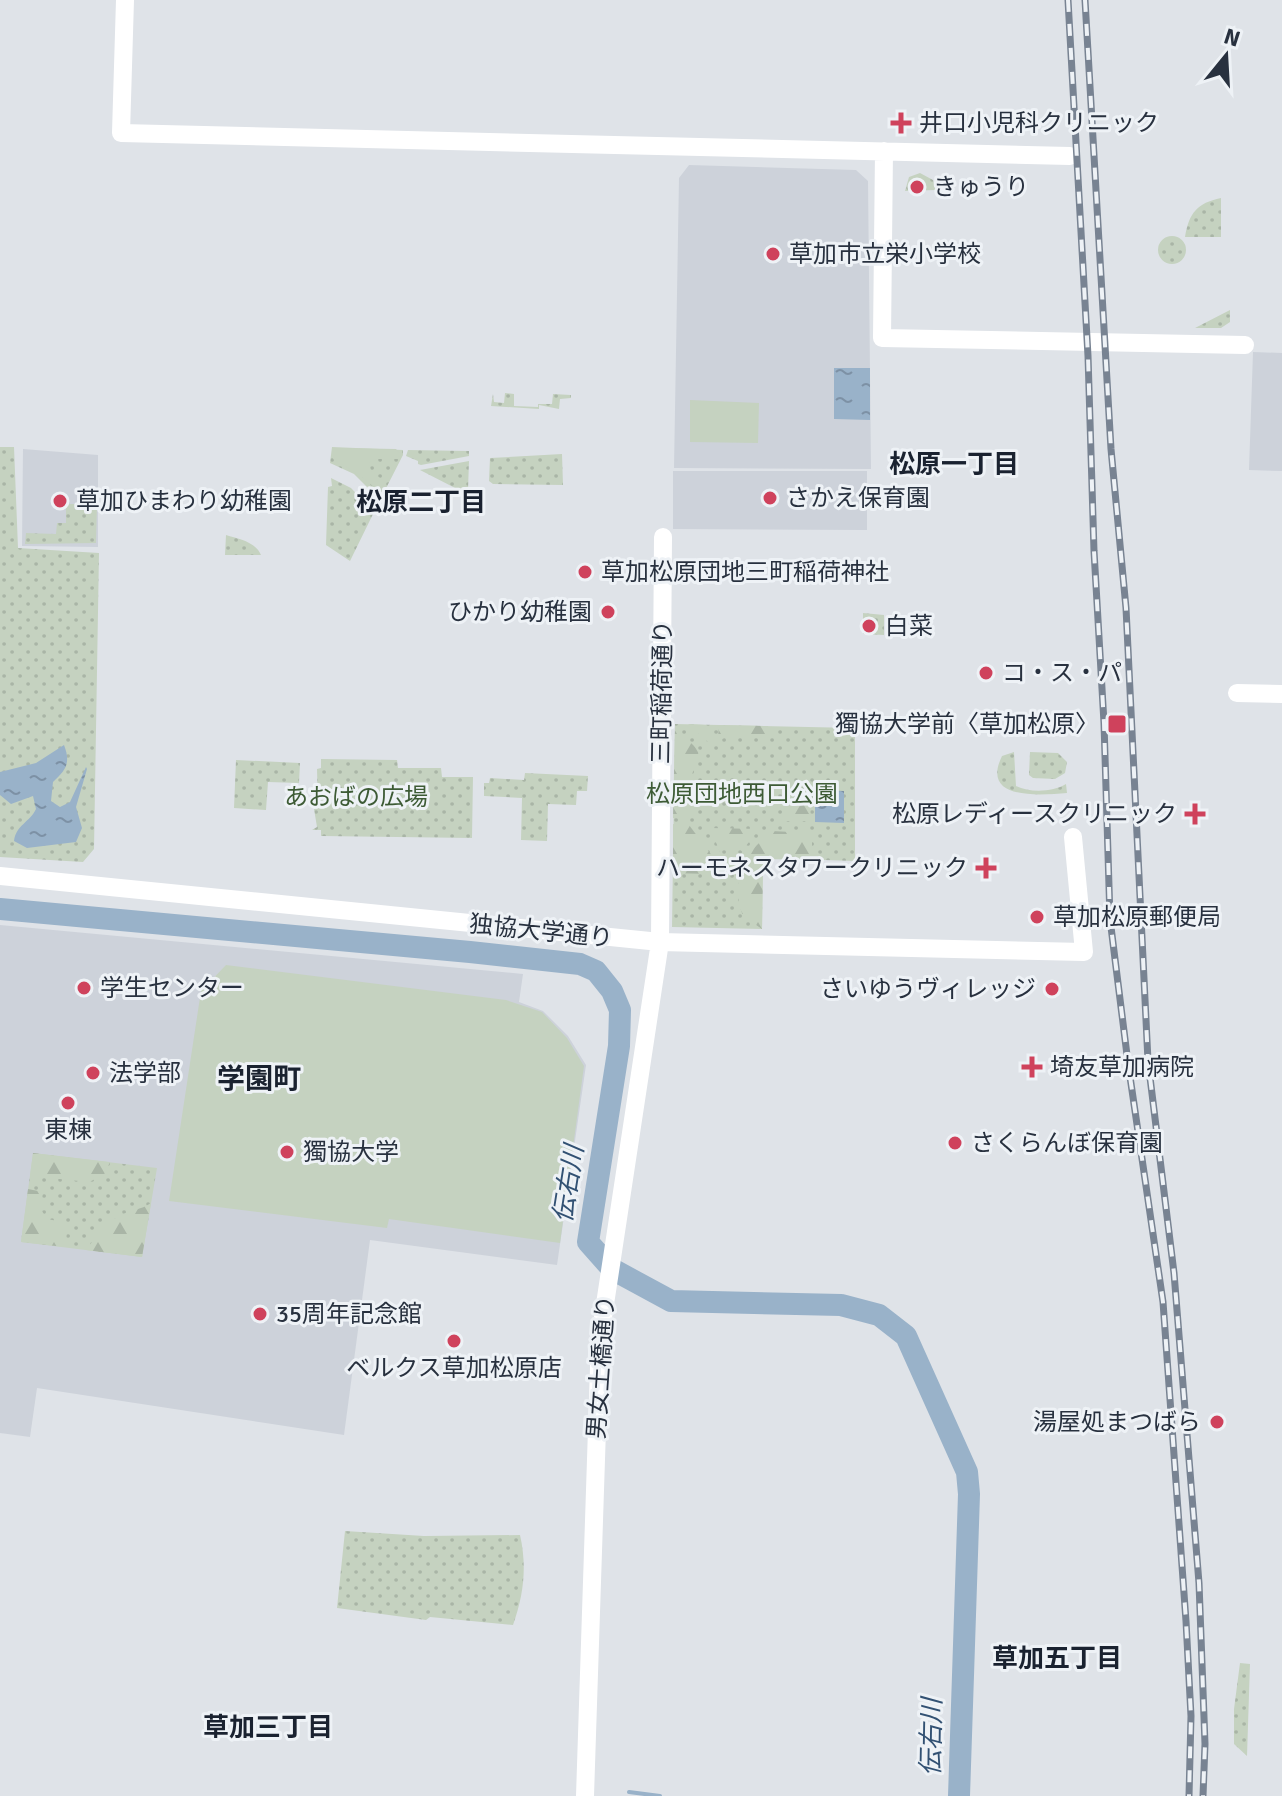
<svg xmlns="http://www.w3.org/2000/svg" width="1282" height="1796" viewBox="0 0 1282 1796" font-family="Signika,'Noto Sans JP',sans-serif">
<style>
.built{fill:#cdd2da}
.grass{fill:url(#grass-dots)}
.forest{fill:url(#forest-firs)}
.garden{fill:#c5d2c0}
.water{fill:url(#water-ripples)}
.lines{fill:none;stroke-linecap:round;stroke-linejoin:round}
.stream{stroke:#99b2c9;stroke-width:4}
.river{stroke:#99b2c9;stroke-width:22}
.secondary{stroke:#fff;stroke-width:18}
.rail-casing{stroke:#788392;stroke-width:7}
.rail{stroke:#eef2f6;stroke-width:4;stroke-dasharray:12;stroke-linecap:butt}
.poi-dot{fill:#cf425c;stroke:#eef2f6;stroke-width:3}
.labels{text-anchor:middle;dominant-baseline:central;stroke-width:6;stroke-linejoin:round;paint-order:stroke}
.poi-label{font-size:24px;fill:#28313f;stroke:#eef2f6;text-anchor:start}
.street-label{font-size:24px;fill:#28313f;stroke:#eef2f6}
.park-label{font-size:24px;fill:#3d5b35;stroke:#eef2f6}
.neighbourhood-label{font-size:26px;font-weight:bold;fill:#1a2230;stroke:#eef2f6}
.water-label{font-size:26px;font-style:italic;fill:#325173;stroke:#eef2f6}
.quarter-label{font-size:28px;font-weight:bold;fill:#1a2230;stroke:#eef2f6}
</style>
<defs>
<pattern id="grass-dots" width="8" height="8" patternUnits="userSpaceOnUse" patternTransform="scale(2)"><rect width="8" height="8" fill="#c5d2c0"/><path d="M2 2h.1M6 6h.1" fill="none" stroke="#a9b5a6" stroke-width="1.8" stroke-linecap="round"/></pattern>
<pattern id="forest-firs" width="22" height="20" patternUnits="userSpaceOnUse" patternTransform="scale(2)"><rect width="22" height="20" fill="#c5d2c0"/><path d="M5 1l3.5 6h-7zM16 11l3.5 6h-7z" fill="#a9b5a6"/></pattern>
<pattern id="water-ripples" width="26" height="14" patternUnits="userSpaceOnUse" patternTransform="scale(2)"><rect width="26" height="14" fill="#99b2c9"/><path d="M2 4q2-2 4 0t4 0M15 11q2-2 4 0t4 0" fill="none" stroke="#7d91a5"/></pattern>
</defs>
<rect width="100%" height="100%" fill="#dfe3e8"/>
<path class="built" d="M 689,165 L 856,170 L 868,181 L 871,469 L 674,468 L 679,178 Z
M 1253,352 L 1282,353 L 1282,471 L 1249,470 Z
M 23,449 L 98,455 L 98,547 L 22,546 Z
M 673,471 L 867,471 L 867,530 L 673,529 Z
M 0,925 L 523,974 L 519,1002 L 543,1011 L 568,1036 L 586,1065 L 557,1265 L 370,1240 L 344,1435 L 37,1388 L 30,1437 L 0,1433 Z"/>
<path class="grass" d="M 920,173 L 933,180 L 936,190 L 905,191 L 909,177 Z
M 1221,198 L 1221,237 L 1185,237 C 1189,213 1197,203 1221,198 Z
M1158 250a14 14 0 1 1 28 0a14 14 0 1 1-28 0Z
M 1230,310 L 1230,322 L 1221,328 L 1195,328 Z
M 505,393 L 514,394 L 514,406 L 538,407 L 538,404 L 552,404 L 553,394 L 571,395 L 571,398 L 560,399 L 559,409 L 539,405 L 539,409 L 491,406 L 493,394 L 494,402 L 504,403 Z
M 0,447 L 14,447 L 18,548 L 99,553 L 94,849 L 83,862 L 0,857 Z
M 332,447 L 403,450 L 403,455 L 380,500 L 354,474 L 330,463 Z
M 408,450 L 469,451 L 469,456 L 421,465 L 418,464 L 418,461 L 406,456 Z
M 562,454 L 563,485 L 493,484 L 489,481 L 490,458 Z
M 469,461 L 468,490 L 457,489 L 420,470 Z
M 331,478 L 351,488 L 374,512 L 350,561 L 326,545 L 328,487 L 332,486 Z
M 66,504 L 97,504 L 96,543 L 25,544 L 26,533 L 56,534 L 57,523 L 66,523 Z
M 226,535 C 239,539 256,542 261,555 L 225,555 Z
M 863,613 L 884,615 L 884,635 L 863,634 Z
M 675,724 L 855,728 L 855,861 L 763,858 L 762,929 L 672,927 Z
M 1014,752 L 1016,786 C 1030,793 1053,792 1066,784 L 1067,793 C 1040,795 980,801 1002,756 Z
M 1030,752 L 1058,753 L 1067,762 L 1065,773 L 1055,779 L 1033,778 L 1029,775 Z
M 321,759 L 397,760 L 398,768 L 441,768 L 442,777 L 473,777 L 472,838 L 321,836 L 321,830 L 312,830 L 317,827 L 314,809 L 318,808 L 317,769 L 321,768 Z
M 236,760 L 300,763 L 299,783 L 268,782 L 266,810 L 234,808 Z
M 525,773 L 588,776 L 587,791 L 577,791 L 576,805 L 548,804 L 547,841 L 521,840 L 522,798 L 484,796 L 484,783 L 489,783 L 490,778 L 524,780 Z
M 33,1153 L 157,1168 L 142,1257 L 21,1242 Z
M 345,1531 L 424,1536 L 520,1535 C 527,1566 524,1594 513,1625 L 430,1617 L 426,1620 L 337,1608 Z
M 1240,1663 L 1250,1664 L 1247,1756 L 1234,1744 L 1234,1709 Z"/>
<path class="forest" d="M 688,724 L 705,725 L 704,738 L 718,738 L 719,725 L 768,726 L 767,736 L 736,734 L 709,743 Z
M 675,727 L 699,751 L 687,792 L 688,818 L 673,818 Z
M 811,794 L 810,821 L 783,821 Z
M 673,824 L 689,825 L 716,861 L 709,874 L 673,873 Z
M 710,828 L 759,829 L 742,851 L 739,848 L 726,848 L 720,852 Z
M 771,831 L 812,833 L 812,860 L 763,859 L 762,929 L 743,916 L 739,904 L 738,884 L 752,850 Z
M 33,1153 L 110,1162 L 104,1175 L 89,1182 L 30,1176 Z
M 28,1189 L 43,1192 L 40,1208 L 47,1219 L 68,1223 L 65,1247 L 21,1242 Z
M 151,1203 L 142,1257 L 86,1250 C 96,1237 105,1223 119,1216 C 130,1210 141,1210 151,1203 Z"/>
<path class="garden" d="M 690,400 L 759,403 L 758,443 L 690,442 Z
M 340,448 L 396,449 L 400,454 L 398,459 L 376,459 L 369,463 L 371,471 L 385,482 L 380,492 L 357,473 L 333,459 L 336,450 Z
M 226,965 L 506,1000 L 542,1012 L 567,1038 L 584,1066 L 560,1243 L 389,1219 L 387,1228 L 169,1201 L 201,991 Z"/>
<path class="water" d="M 834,368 L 870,368 L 870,420 L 834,419 Z
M 64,745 C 71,763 66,770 53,782 L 51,801 L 60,807 L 70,802 L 86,767 L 87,769 L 76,807 L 82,828 L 76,842 L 27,848 L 14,841 C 16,825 30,822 36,809 L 33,796 L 11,804 L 0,795 L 0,772 L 36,763 Z
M 815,790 L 844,791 L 844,823 L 815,822 Z"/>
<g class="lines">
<path class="stream" d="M 629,1792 L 660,1796"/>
<path class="river" d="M 0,909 L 470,952 L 580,964 L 596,971 L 612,991 L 620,1010 L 619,1046 L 588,1242 L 612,1269 L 671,1301 L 841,1305 L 879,1315 L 906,1336 L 967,1472 L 969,1494 L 959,1796"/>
<path class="secondary" d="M 125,0 L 121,133 L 1070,156
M 884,151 L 882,338 L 1245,345
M 1237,693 L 1282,694
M 0,876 L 660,942 L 1084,952 L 1073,837
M 585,1796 L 600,1337 L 660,942 L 663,537"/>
<defs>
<path id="rail" d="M 1068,0 L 1088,356 L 1094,551 L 1104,723 L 1110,919 L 1128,1063 L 1163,1302 L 1186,1621 L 1191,1716 L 1189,1796
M 1085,0 L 1111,449 L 1126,608 L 1148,1061 L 1174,1273 L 1199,1583 L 1205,1744 L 1203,1796"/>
</defs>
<use href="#rail" class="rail-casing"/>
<use href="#rail" class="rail"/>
</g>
<g class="poi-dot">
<path d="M897 111h8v8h8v8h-8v8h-8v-8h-8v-8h8z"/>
<circle cx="917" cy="187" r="8"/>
<circle cx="773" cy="254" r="8"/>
<circle cx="770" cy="498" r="8"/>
<circle cx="60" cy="501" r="8"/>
<circle cx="585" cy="572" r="8"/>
<circle cx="608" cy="612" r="8"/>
<circle cx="869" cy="626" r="8"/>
<circle cx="986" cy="673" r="8"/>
<rect x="1107" y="714" width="20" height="20" rx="4"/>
<path d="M1191 802h8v8h8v8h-8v8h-8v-8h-8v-8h8z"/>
<path d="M982 856h8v8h8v8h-8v8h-8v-8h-8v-8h8z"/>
<circle cx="1037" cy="917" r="8"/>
<circle cx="84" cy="988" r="8"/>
<circle cx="1052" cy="989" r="8"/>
<path d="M1028 1055h8v8h8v8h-8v8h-8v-8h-8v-8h8z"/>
<circle cx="93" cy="1073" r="8"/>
<circle cx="68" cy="1103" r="8"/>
<circle cx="955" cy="1143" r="8"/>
<circle cx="287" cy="1152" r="8"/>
<circle cx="260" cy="1314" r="8"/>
<circle cx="454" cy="1341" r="8"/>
<circle cx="1217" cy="1422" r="8"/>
</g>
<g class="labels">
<g class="poi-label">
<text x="919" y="123">井口小児科クリニック</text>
<text x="933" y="187">きゅうり</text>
<text x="789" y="254">草加市立栄小学校</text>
<text x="786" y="498">さかえ保育園</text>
<text x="76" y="501">草加ひまわり幼稚園</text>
<text x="601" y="572">草加松原団地三町稲荷神社</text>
<text x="592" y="612" text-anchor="end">ひかり幼稚園</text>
<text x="885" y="626">白菜</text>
<text x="1002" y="673">コ・ス・パ</text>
<text x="1099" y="724" text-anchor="end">獨協大学前〈草加松原〉</text>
<text x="1177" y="814" text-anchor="end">松原レディースクリニック</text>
<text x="968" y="868" text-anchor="end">ハーモネスタワークリニック</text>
<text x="1053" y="917">草加松原郵便局</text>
<text x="100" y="988">学生センター</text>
<text x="1036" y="989" text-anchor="end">さいゆうヴィレッジ</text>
<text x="1050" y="1067">埼友草加病院</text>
<text x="109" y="1073">法学部</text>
<text x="68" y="1130" text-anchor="middle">東棟</text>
<text x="971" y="1143">さくらんぼ保育園</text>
<text x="303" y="1152">獨協大学</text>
<text x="276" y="1314">35周年記念館</text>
<text x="454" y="1368" text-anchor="middle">ベルクス草加松原店</text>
<text x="1201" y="1422" text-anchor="end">湯屋処まつばら</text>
</g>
<g class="street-label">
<text transform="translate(662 692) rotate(-89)">三町稲荷通り</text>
<text transform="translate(541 931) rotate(6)">独協大学通り</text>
<text transform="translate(601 1367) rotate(-86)">男女土橋通り</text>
</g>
<g class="park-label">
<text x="742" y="794">松原団地西口公園</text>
<text x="356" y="797">あおばの広場</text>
</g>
<g class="neighbourhood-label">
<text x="954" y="465">松原一丁目</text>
<text x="421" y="503">松原二丁目</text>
<text x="1057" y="1659">草加五丁目</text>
<text x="268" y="1728">草加三丁目</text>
</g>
<g class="water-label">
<text transform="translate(569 1184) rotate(-81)">伝右川</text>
<text transform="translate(932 1737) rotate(-89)">伝右川</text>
</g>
<g class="quarter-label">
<text x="259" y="1079">学園町</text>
</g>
</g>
<g transform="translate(1226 56) rotate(18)" stroke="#eef2f6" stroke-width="6" paint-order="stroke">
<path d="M0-6L14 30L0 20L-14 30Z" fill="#28313f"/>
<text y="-12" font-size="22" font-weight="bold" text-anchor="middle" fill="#28313f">N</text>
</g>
</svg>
